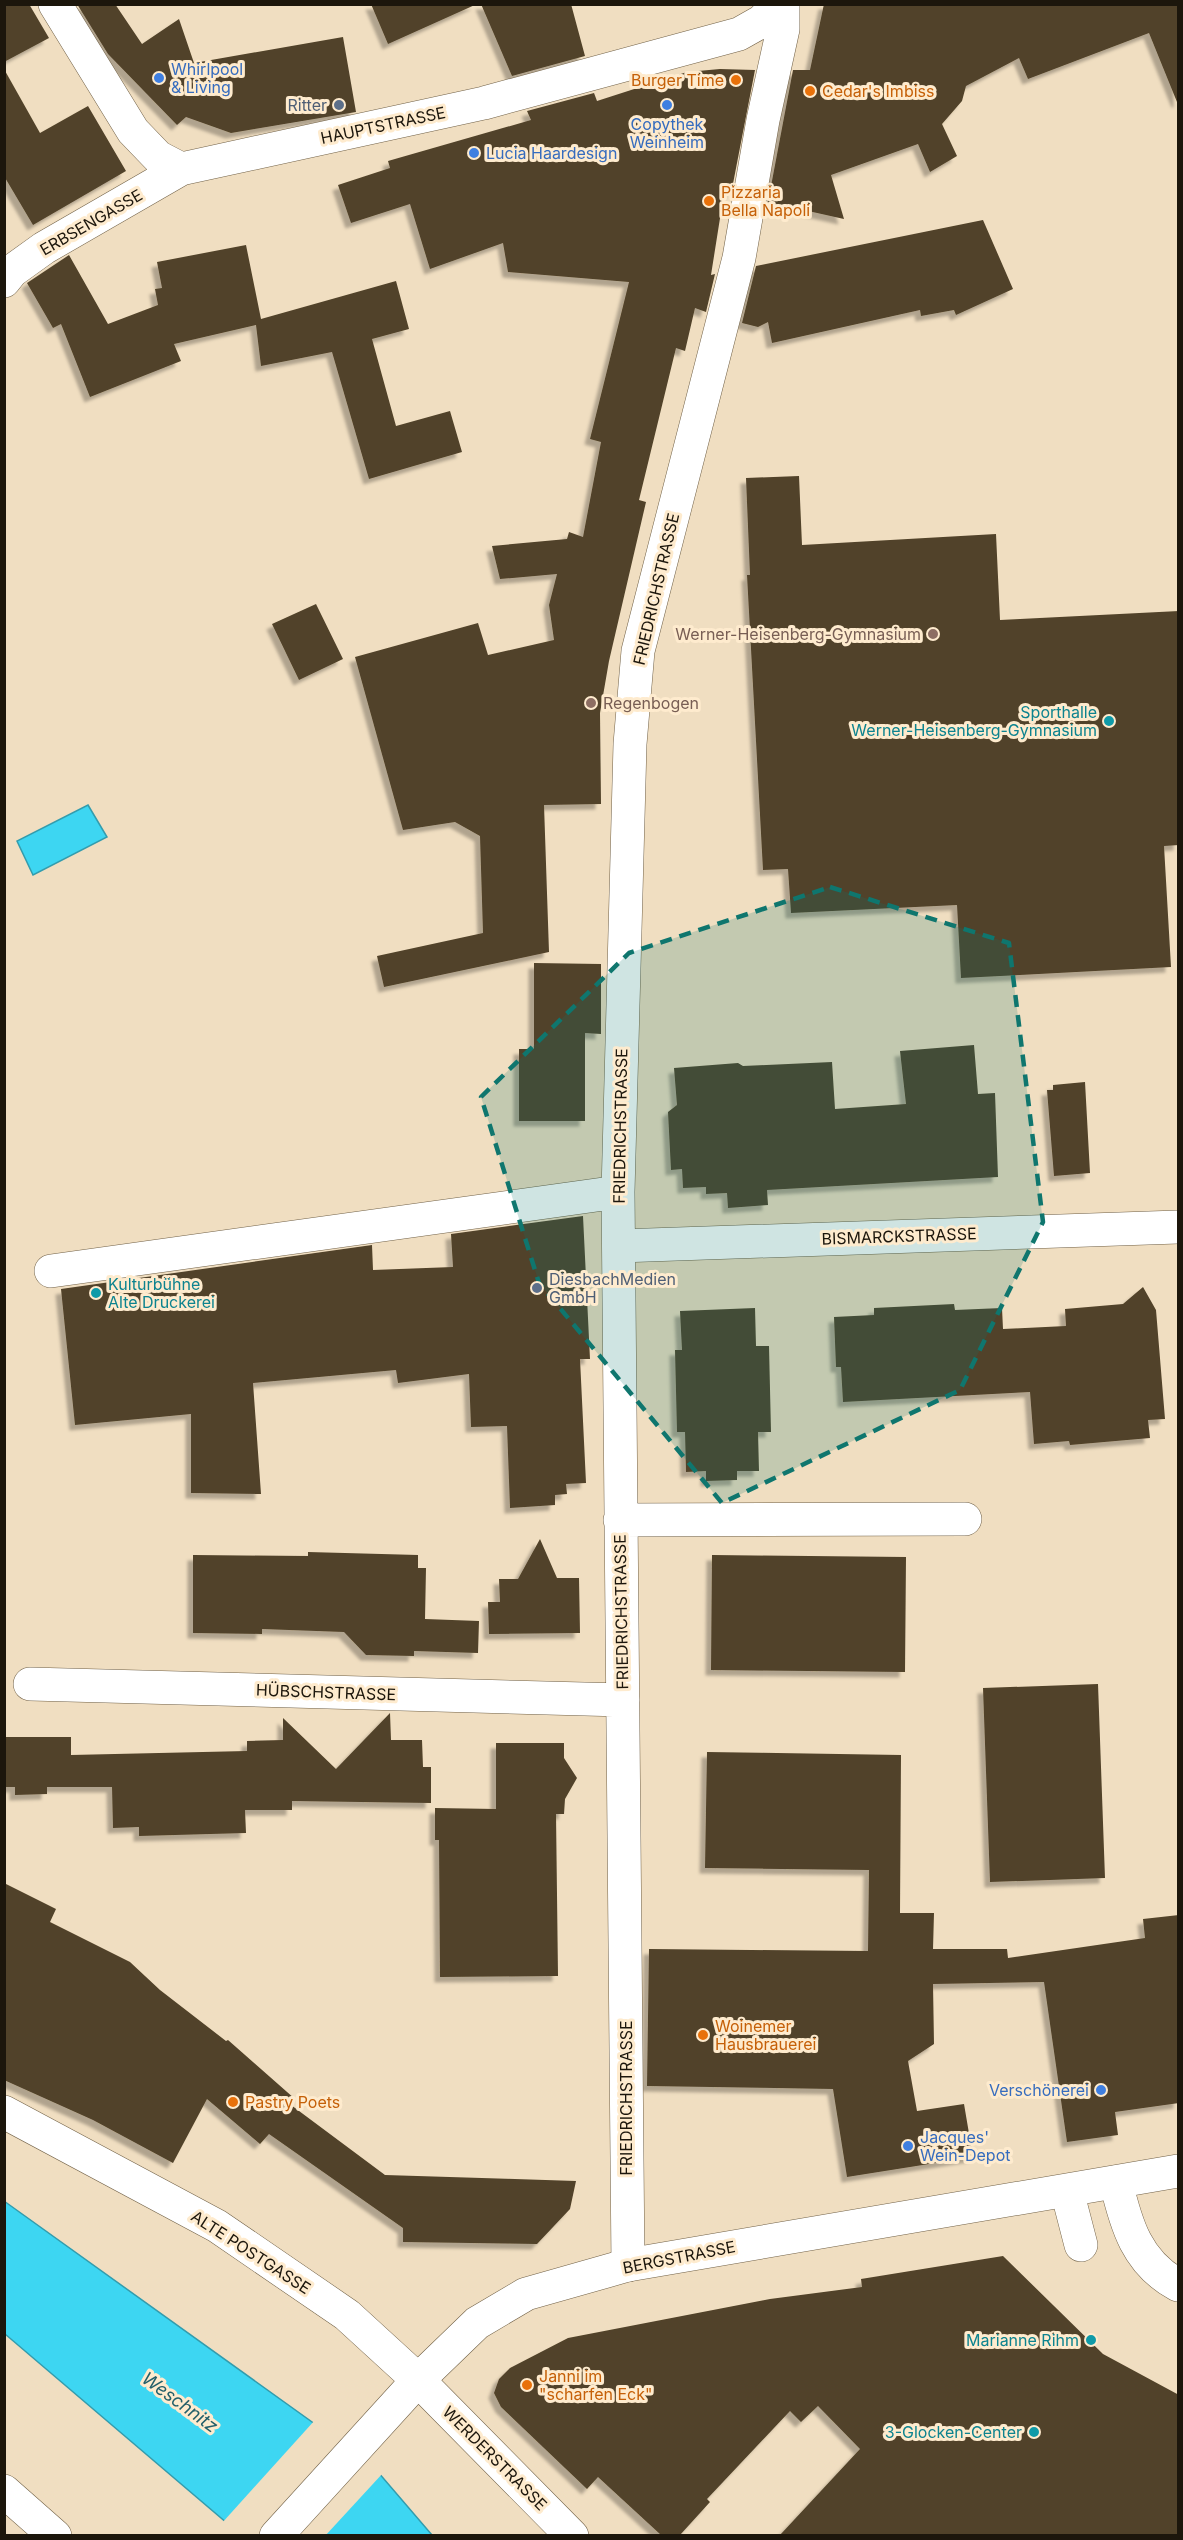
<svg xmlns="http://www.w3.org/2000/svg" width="1183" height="2540" viewBox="0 0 1183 2540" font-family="Inter,sans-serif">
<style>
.water{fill:#3dd6f2;stroke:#339cad;stroke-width:1.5}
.pier{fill:#f0dec1}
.building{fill:#514229;filter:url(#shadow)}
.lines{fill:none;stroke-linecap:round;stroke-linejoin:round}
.minor-casing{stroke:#716147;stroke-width:34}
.major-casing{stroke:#716147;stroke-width:34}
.minor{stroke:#fff;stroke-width:33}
.major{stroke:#fff;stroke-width:33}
.marked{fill:#0f766e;fill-opacity:0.2;stroke:#0f766e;stroke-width:4.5;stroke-dasharray:12 8;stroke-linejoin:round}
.shop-dot{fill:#3f7fe0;stroke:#feebce;stroke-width:2}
.food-dot{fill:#e8710a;stroke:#feebce;stroke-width:2}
.service-dot{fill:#5c6f8a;stroke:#feebce;stroke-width:2}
.education-dot{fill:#8d6e63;stroke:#feebce;stroke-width:2}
.culture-dot{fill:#0f9aa8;stroke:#feebce;stroke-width:2}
.labels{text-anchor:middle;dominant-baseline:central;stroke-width:6;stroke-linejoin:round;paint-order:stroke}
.shop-label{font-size:16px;fill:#366cbe;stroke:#feebce;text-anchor:start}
.food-label{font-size:16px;fill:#c56008;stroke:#feebce;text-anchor:start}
.service-label{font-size:16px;fill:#4e5e75;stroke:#feebce;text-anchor:end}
.street-label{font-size:16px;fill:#1c160c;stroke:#feebce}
.education-label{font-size:16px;fill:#785e54;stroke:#feebce;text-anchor:end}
.culture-label{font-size:16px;fill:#0d838f;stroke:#feebce;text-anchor:end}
.water-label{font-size:18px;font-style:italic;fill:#235f6a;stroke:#feebce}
</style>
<defs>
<filter id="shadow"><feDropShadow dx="-5.5" dy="5.5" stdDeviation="1.5" flood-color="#0004"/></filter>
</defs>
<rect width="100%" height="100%" fill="#f0dec1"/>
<path class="water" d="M 88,805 L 107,837 L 33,875 L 17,841 Z
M 4,2201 L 372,2465 L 432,2535 L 241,2535 L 5,2334 Z"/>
<path class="pier" d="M 315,2420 L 374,2462 L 383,2473 L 325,2536 L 236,2536 L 222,2523 Z"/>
<path class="building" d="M 4,4 L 29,4 L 49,38 L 4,62 Z
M 77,4 L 115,4 L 142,44 L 179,19 L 194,63 L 343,37 L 356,112 L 231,133 L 186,117 L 177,125 L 108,54 Z
M 371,4 L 477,4 L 388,44 Z
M 481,4 L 571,4 L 585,56 L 512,76 Z
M 824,4 L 1179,4 L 1179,102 L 1177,102 L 1149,33 L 1028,79 L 1019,58 L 966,86 L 962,101 L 942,124 L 957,156 L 930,172 L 918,144 L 831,175 L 844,219 L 768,202 L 793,70 L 810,70 Z
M 4,69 L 40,133 L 88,106 L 126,171 L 33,225 L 4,176 Z
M 720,69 L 755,70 L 731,194 L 724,193 L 711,275 L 715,274 L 706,312 L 695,308 L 685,351 L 676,348 L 639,500 L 646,502 L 609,661 L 600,713 L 601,804 L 544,805 L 549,952 L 384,987 L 377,956 L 483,933 L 480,836 L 455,822 L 403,830 L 355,657 L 478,623 L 488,655 L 554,640 L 549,605 L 557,574 L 500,579 L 492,546 L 567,539 L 569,532 L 583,537 L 601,442 L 590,439 L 629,282 L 508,272 L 503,243 L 430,269 L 410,204 L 351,223 L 338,185 L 390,168 L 388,161 L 531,120 L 527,111 L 594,93 L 597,101 L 687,72 Z
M 983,220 L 1013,289 L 956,315 L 954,310 L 921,316 L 920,310 L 772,343 L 768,322 L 758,327 L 742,323 L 756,266 Z
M 246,245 L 261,319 L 396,281 L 409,329 L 372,339 L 396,426 L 450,411 L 462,452 L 369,479 L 332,352 L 261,366 L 256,325 L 174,344 L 181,361 L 90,397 L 61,324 L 53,328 L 27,283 L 69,255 L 108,324 L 158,305 L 155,289 L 162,288 L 157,262 Z
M 799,476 L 802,545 L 996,534 L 1000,620 L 1179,611 L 1179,845 L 1164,846 L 1171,967 L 961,978 L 957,905 L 791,913 L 788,869 L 763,870 L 747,575 L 750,575 L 746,478 Z
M 316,604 L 343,659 L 299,680 L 272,624 Z
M 534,963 L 601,964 L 601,1034 L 585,1033 L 585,1121 L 519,1121 L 519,1049 L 534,1049 Z
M 974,1045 L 978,1094 L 995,1093 L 998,1177 L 767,1190 L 768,1205 L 728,1208 L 727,1193 L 706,1194 L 706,1187 L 683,1188 L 682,1169 L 671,1170 L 668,1112 L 677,1105 L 674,1068 L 738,1063 L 743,1066 L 832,1062 L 835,1109 L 906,1104 L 900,1051 Z
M 1085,1082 L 1090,1173 L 1054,1176 L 1047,1090 L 1053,1090 L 1053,1085 Z
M 583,1216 L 590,1359 L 580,1359 L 586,1483 L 566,1484 L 567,1494 L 555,1495 L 555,1505 L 510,1508 L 507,1426 L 471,1427 L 469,1374 L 398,1383 L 396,1370 L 253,1383 L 261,1494 L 191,1493 L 191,1414 L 75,1425 L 61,1289 L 372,1245 L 373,1270 L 453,1267 L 451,1234 Z
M 1143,1287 L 1156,1310 L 1165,1419 L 1148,1420 L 1150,1438 L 1070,1445 L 1069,1441 L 1034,1444 L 1030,1392 L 843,1402 L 841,1367 L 836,1367 L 834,1317 L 874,1315 L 874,1308 L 954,1304 L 955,1310 L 1002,1308 L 1003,1329 L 1066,1326 L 1065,1309 L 1123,1304 Z
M 755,1308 L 756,1346 L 769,1346 L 771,1432 L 758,1432 L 759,1471 L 737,1471 L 737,1480 L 706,1481 L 706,1471 L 686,1472 L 685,1432 L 677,1432 L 675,1350 L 682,1350 L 680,1311 Z
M 540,1539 L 557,1578 L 579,1578 L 580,1633 L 489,1634 L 488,1602 L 500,1602 L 499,1579 L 518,1579 Z
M 308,1552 L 418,1555 L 418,1568 L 426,1568 L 425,1619 L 479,1621 L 478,1653 L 414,1651 L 414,1656 L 366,1655 L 344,1632 L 262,1629 L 262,1634 L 193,1633 L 193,1555 L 308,1556 Z
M 712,1555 L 906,1557 L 905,1672 L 711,1670 Z
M 1098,1684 L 1105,1878 L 990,1882 L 983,1688 Z
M 390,1713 L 391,1740 L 422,1740 L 423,1767 L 431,1767 L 431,1803 L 292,1801 L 292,1810 L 245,1810 L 246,1833 L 139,1836 L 139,1827 L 113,1828 L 112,1787 L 47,1787 L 47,1794 L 15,1795 L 15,1787 L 4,1787 L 4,1737 L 71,1737 L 71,1755 L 247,1751 L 247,1741 L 283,1740 L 283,1718 L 336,1769 Z
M 496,1743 L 564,1743 L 564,1758 L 577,1778 L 565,1799 L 564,1814 L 556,1814 L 558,1976 L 440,1977 L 439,1840 L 435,1840 L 435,1808 L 496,1809 Z
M 707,1752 L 901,1755 L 900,1913 L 934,1913 L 933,1949 L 1007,1949 L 1008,1958 L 1145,1938 L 1143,1919 L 1179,1915 L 1179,2103 L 1115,2112 L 1118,2135 L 1067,2142 L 1044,1982 L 933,1984 L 934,2044 L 908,2061 L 917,2111 L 964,2104 L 973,2157 L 847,2177 L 833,2089 L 647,2086 L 649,1949 L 868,1951 L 869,1870 L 705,1868 Z
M 4,1883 L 56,1909 L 50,1922 L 130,1962 L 160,1990 L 226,2041 L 228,2040 L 295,2099 L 291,2105 L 385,2175 L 576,2181 L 570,2209 L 537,2244 L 403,2242 L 403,2228 L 269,2134 L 260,2144 L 207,2099 L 173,2163 L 93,2120 L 4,2080 Z
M 1003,2256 L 1103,2354 L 1179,2395 L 1179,2535 L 780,2535 L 860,2449 L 818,2406 L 801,2422 L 790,2411 L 707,2499 L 710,2502 L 680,2535 L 661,2535 L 598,2477 L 587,2489 L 501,2407 L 494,2393 L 499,2379 L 510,2368 L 568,2338 L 770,2299 L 862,2287 L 861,2279 Z"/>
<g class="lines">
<defs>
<path id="minor" d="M 55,4 L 133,131 L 158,157 L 181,169 L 484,103 L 739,34 L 762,21 L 779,4
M 4,281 L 12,271 L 44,248 L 181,169
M 619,1246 L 1178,1227
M 51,1271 L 618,1192
M 620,1520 L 965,1519
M 30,1684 L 623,1700
M 4,2112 L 217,2226 L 347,2315 L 418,2380 L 572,2536
M 1116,2182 C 1126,2225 1137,2263 1178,2285
M 1067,2191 L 1081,2245
M 628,2265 L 618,1192 L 630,744 L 638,651 L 739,258 L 763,120 L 783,29 L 783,4"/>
<path id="major" d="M 4,2491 L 55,2536
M 276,2536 L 418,2380 L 477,2323 L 526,2294 L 628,2265 L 1178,2171"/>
</defs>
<use href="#minor" class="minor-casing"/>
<use href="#major" class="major-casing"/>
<use href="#minor" class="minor"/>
<use href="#major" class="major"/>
</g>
<path class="marked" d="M 830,887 L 1009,943 L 1043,1222 L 960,1390 L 722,1503 L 539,1283 L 481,1097 L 629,953 Z"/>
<g class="shop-dot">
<circle cx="159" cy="78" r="6"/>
<circle cx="667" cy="105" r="6"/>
<circle cx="474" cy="153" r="6"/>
<circle cx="1101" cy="2090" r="6"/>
<circle cx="908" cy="2146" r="6"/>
</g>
<g class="food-dot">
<circle cx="736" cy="80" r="6"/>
<circle cx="810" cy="91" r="6"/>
<circle cx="709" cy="201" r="6"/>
<circle cx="703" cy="2035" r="6"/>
<circle cx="233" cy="2102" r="6"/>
<circle cx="527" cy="2385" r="6"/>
</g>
<g class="service-dot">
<circle cx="339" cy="105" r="6"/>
<circle cx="537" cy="1288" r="6"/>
</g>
<g class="education-dot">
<circle cx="933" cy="634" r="6"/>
<circle cx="591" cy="703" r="6"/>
</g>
<g class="culture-dot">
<circle cx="1109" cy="721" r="6"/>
<circle cx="96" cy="1293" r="6"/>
<circle cx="1091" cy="2340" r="6"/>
<circle cx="1034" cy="2432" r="6"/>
</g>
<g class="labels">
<g class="shop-label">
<text x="171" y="69">Whirlpool<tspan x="171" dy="18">&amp; Living</tspan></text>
<text x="667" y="124" text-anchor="middle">Copythek<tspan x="667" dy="18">Weinheim</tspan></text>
<text x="486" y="153">Lucia Haardesign</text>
<text x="1089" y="2090" text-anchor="end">Verschönerei</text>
<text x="920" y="2137">Jacques'<tspan x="920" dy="18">Wein-Depot</tspan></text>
</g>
<g class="food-label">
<text x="724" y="80" text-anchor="end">Burger Time</text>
<text x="822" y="91">Cedar's Imbiss</text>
<text x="721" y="192">Pizzaria<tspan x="721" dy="18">Bella Napoli</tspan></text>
<text x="715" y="2026">Woinemer<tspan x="715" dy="18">Hausbrauerei</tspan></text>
<text x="245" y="2102">Pastry Poets</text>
<text x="539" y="2376">Janni im<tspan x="539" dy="18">"scharfen Eck"</tspan></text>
</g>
<g class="service-label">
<text x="327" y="105">Ritter</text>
<text x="549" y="1279" text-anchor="start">DiesbachMedien<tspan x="549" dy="18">GmbH</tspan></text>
</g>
<g class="street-label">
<text transform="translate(383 125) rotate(-12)">HAUPTSTRASSE</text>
<text transform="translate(91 222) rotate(-30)">ERBSENGASSE</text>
<text transform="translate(656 589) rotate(-77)">FRIEDRICHSTRASSE</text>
<text transform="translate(620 1126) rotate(-89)">FRIEDRICHSTRASSE</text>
<text transform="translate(899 1236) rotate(-2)">BISMARCKSTRASSE</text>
<text transform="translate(621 1612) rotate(-91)">FRIEDRICHSTRASSE</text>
<text transform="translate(326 1692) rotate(2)">HÜBSCHSTRASSE</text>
<text transform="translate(626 2098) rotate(-90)">FRIEDRICHSTRASSE</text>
<text transform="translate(251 2252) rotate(33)">ALTE POSTGASSE</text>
<text transform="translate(679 2257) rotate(-11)">BERGSTRASSE</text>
<text transform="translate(495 2458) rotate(45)">WERDERSTRASSE</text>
</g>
<g class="education-label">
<text x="921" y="634">Werner-Heisenberg-Gymnasium</text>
<text x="603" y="703" text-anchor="start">Regenbogen</text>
</g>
<g class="culture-label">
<text x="1097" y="712">Sporthalle<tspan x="1097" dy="18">Werner-Heisenberg-Gymnasium</tspan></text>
<text x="108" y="1284" text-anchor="start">Kulturbühne<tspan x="108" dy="18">Alte Druckerei</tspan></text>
<text x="1079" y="2340">Marianne Rihm</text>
<text x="1022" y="2432">3-Glocken-Center</text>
</g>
<g class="water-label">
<text transform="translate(180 2402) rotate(36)">Weschnitz</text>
</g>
</g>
<rect width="1183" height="2540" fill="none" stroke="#1c160c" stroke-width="12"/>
</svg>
